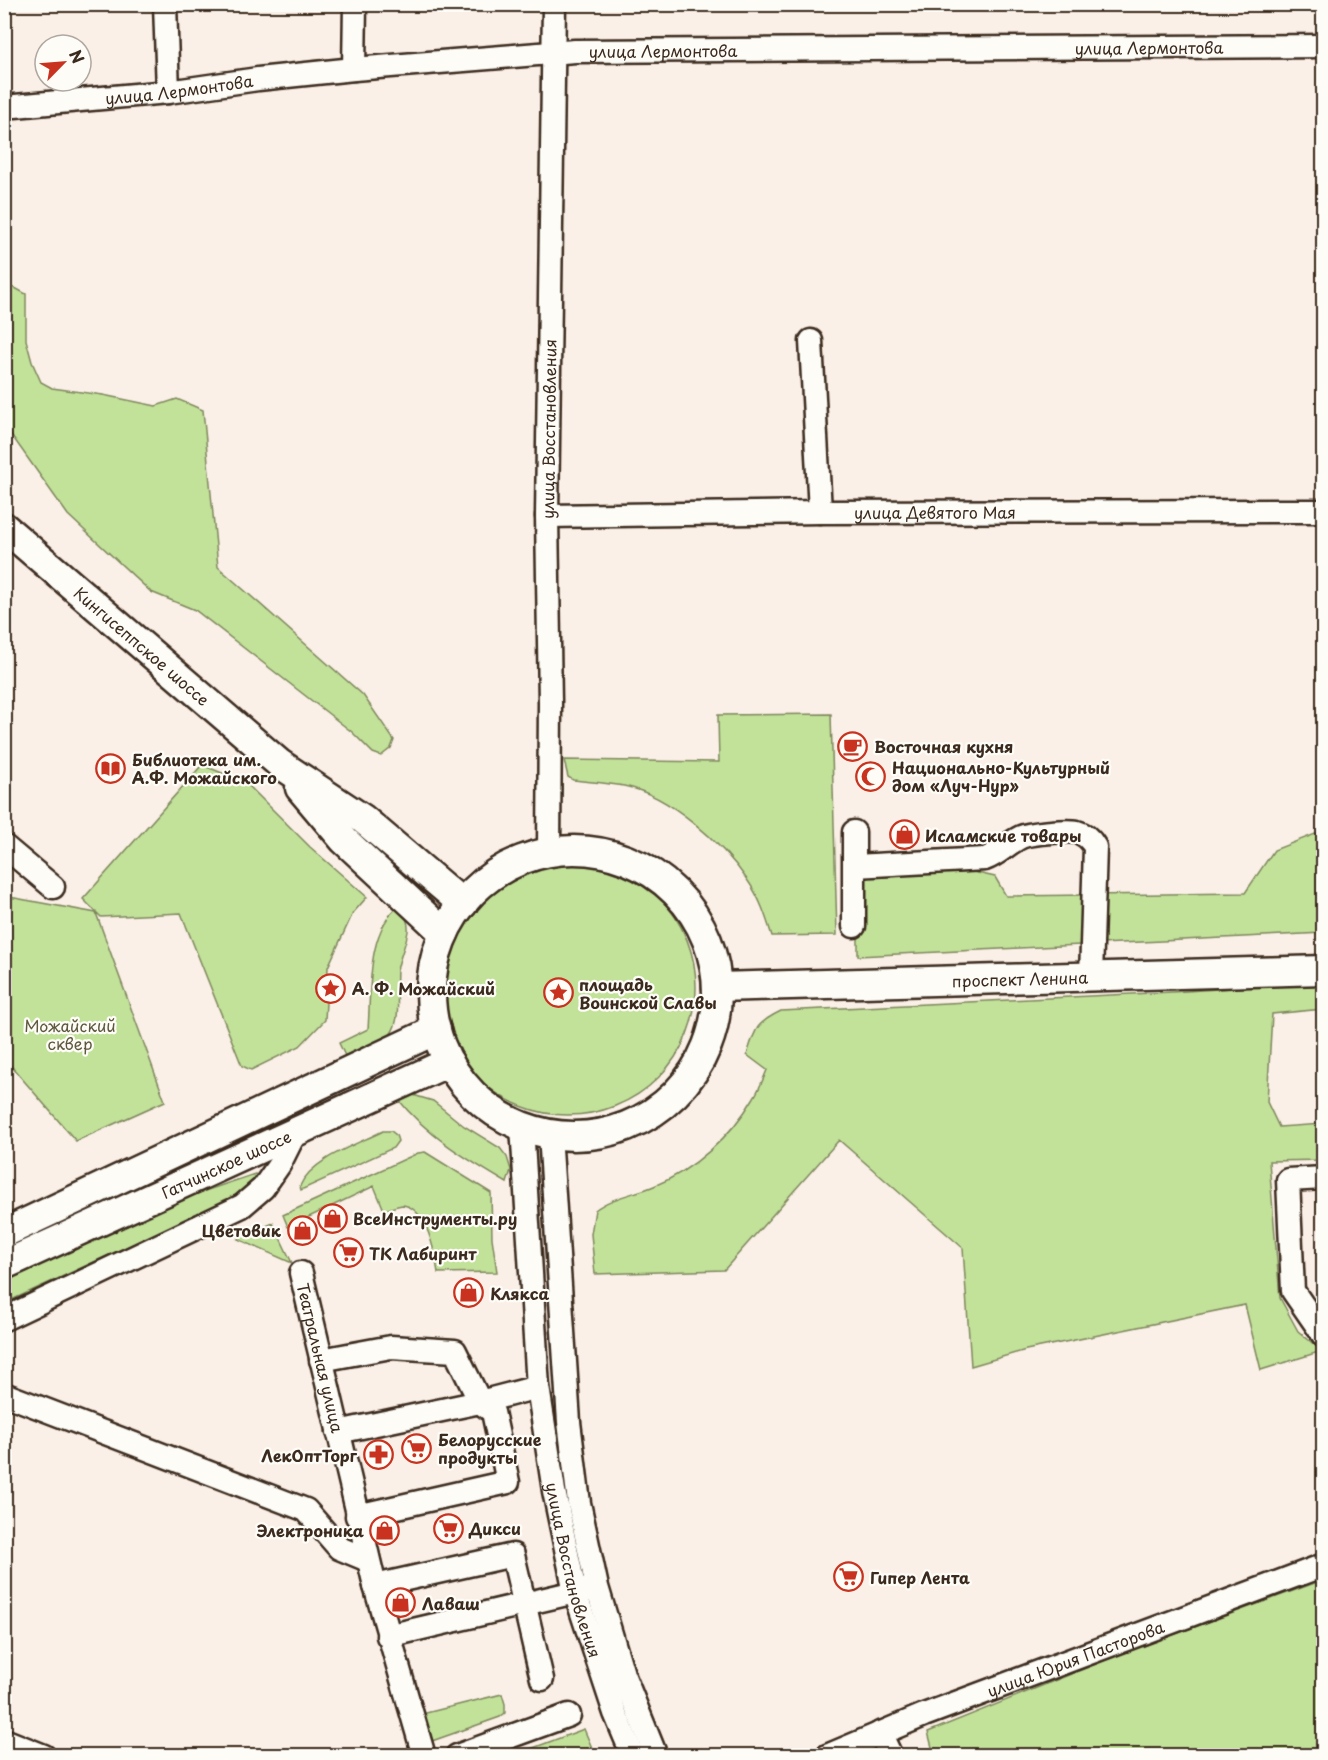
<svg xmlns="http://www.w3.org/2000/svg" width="1328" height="1760" viewBox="0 0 1328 1760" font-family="'Playpen Sans',sans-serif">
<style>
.green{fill:#c2e29a;stroke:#7e865c;stroke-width:1.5}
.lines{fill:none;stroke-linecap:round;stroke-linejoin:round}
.minor-casing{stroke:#3b2a1e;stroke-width:27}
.major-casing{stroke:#3b2a1e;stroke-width:33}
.minor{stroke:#fdfcf7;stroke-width:22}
.major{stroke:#fdfcf7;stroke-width:28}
.labels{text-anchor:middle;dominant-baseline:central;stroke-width:4.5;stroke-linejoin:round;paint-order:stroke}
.street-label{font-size:16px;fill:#3b2a1e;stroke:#fdfcf7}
.poi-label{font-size:16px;font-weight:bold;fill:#3b2a1e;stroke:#fdfcf7;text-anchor:start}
.park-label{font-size:16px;fill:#5d583d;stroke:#fdfcf7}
</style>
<rect width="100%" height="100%" fill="#fbf0e7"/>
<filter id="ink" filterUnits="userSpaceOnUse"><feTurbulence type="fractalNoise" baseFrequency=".0167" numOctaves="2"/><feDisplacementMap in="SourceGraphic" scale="12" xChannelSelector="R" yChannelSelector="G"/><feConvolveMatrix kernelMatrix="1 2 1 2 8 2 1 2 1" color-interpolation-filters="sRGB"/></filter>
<g filter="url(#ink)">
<path class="green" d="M 5,287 L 15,288 L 26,294 L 26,340 L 32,362 L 41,382 L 52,388 L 103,395 L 156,406 L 177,399 L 203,410 L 218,567 L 363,695 L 394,740 L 391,748 L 381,756 L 373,753 L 352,732 L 195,610 L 151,592 L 68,515 L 5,426 Z
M 831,714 L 837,935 L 772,936 C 766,917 760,898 748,881 C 722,843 670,795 624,786 C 607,783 590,782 573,780 L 568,777 L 564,760 L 719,762 L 718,715 Z
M 202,765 L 245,782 L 310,847 L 367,897 L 353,913 L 328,967 L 325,1020 L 300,1046 L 251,1070 L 242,1066 L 181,913 L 101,917 L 83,899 Z
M 1323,831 L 1323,933 L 858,956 L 858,891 L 865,873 L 955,868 L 995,877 L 1006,896 L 1245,893 L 1274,850 Z
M440 987a128 128 0 1 1 256 0a128 128 0 1 1-256 0Z
M 4,896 L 96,913 L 165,1101 L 76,1141 L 5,1059 Z
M 400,905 C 404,913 409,922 408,931 C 406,945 399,958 397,971 C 395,991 403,1018 390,1035 C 381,1047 361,1053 347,1060 L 339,1043 L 368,1029 C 371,991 366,931 400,905 Z
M 1323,982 L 1323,1009 L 1272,1014 L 1267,1102 L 1279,1127 L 1323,1124 L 1323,1160 L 1269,1161 L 1280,1298 L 1298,1331 L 1322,1351 L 1261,1370 L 1245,1305 L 1026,1350 L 971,1366 L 963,1248 L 839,1140 L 724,1270 L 595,1274 L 591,1234 L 595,1210 C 612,1197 635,1194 654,1186 C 694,1170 731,1136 753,1099 C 759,1090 763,1080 767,1070 L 747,1055 C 755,1029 756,1023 781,1011 L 1172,992 Z
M 413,1095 L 433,1101 L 464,1126 L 500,1148 L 507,1157 L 511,1170 L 507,1183 C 468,1160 426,1135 398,1099 Z
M 383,1131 L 391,1131 L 396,1135 L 398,1141 L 393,1148 L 301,1190 L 300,1186 C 311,1159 358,1144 383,1131 Z
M 425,1152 L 491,1193 L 492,1238 L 497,1272 L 438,1273 C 435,1253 427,1208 403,1205 C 397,1205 390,1209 384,1210 L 374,1186 L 288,1227 L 283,1215 L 418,1153 Z
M 255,1174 L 257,1178 L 241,1194 L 5,1303 L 4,1281 L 184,1198 Z
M 273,1223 L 292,1263 L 238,1239 Z
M 1323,1580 L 1323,1755 L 934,1755 L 928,1732 L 1118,1655 Z
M 502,1694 L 505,1704 L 505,1713 L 500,1717 L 432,1741 L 422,1714 Z
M 584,1729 L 595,1755 L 517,1754 Z"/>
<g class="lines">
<defs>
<g id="minor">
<path d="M 165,4 L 168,92"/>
<path d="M 354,69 L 355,4"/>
<path id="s1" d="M 4,107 L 168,92 L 258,79 L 354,69 L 575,51 L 1324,46"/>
<path d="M 811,341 L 820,512"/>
<path id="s2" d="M 547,516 L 820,512 L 1324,511"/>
<path d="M 854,832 L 854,926"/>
<path d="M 4,846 L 53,887"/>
<path id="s3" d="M 549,853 L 550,703 L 547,516 L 554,4"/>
<path d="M 855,866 L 985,859 C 999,854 1008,843 1021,837 C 1030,833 1068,830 1077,832 C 1085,834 1091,840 1095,847 L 1091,977"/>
<path id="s4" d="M 522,1126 L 538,1387 L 554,1491 L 575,1592 L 615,1713 L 633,1756"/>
<path d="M 550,1134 L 569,1422 L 579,1503 L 597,1587 L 623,1674 L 656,1756"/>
<path d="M 1324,1178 L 1288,1180 L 1293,1291 L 1324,1336"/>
<path id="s5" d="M 301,1273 L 375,1586 L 424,1756"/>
<path d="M 4,1319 L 242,1206 L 263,1188 L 279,1165 L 295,1133"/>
<path d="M 321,1360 L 391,1347 L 455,1351 L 480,1402 L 493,1412 L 508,1482 L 357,1516"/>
<path d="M 4,1394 L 306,1510 L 339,1548 L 368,1560"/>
<path d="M 338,1432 L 480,1402 L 538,1387"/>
<path d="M 375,1586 L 513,1555 L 542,1679"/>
<path d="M 388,1636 L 588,1589"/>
<path d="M 880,1733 L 891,1756"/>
<path d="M 4,1740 L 44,1756"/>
<path d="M 457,1756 L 569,1715"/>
<path id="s6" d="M 827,1756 L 924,1715 L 1324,1565"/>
</g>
<g id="major">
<path id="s7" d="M 4,527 L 280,764 L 363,819 L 463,904"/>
<path d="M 300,788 L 344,840 L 444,933"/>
<circle cx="574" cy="993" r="143"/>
<path id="s8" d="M 717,987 L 1324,970"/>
<path d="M 4,1233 L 436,1030"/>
<path id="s9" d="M 4,1265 L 449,1062"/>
</g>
</defs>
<use href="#minor" class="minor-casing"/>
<use href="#major" class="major-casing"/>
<use href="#minor" class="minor"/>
<use href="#major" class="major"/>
</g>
</g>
<defs>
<symbol id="cafe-ring" viewBox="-11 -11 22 22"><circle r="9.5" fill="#fdfcf7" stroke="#c8321e" stroke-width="1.5"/><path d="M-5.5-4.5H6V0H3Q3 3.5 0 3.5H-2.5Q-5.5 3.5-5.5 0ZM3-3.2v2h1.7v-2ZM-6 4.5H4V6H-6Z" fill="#c8321e"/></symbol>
<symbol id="library-ring" viewBox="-11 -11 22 22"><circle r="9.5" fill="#fdfcf7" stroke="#c8321e" stroke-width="1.5"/><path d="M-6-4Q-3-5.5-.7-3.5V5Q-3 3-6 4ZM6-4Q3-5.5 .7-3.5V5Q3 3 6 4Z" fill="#c8321e"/></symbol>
<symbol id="mosque-ring" viewBox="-11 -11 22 22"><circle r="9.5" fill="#fdfcf7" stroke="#c8321e" stroke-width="1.5"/><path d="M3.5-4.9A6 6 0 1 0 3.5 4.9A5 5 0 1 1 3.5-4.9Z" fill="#c8321e"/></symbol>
<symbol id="shop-ring" viewBox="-11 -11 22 22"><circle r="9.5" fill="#fdfcf7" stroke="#c8321e" stroke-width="1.5"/><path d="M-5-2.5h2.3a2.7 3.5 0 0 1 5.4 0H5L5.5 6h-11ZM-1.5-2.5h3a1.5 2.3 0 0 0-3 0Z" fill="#c8321e"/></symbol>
<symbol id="sight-ring" viewBox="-11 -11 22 22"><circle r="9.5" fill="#fdfcf7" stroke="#c8321e" stroke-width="1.5"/><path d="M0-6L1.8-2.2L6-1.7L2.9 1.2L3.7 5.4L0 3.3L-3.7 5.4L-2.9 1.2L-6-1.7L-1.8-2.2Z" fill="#c8321e"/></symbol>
<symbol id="supermarket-ring" viewBox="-11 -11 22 22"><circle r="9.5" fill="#fdfcf7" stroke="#c8321e" stroke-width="1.5"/><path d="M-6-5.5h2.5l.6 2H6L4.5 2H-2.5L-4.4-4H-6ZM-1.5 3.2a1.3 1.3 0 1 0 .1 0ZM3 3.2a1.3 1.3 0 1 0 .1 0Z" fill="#c8321e"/></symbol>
<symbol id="pharmacy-ring" viewBox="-11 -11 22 22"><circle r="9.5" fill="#fdfcf7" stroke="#c8321e" stroke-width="1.5"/><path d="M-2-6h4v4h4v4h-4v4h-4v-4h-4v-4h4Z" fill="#c8321e"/></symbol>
</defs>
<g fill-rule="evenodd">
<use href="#cafe-ring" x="836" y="730" width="33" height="33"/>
<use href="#library-ring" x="94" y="752" width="33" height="33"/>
<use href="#mosque-ring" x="854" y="760" width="33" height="33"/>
<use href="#shop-ring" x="888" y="818" width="33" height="33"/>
<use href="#sight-ring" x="314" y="972" width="33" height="33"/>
<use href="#sight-ring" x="542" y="976" width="33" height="33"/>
<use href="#shop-ring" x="316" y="1202" width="33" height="33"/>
<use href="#shop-ring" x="286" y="1214" width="33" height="33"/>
<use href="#supermarket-ring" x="332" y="1236" width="33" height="33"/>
<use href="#shop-ring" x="452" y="1276" width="33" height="33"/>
<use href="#supermarket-ring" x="400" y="1432" width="33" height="33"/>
<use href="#pharmacy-ring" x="362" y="1438" width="33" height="33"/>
<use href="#supermarket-ring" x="432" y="1512" width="33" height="33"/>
<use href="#shop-ring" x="368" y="1514" width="33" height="33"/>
<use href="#supermarket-ring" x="832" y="1560" width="33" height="33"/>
<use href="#shop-ring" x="384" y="1586" width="33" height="33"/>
</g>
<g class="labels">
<g class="street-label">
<text stroke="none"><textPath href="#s1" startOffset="1148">улица Лермонтова</textPath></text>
<text stroke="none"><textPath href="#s1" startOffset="662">улица Лермонтова</textPath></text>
<text stroke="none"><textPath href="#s1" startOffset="176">улица Лермонтова</textPath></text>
<text stroke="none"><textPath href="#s3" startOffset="424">улица Восстановления</textPath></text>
<text stroke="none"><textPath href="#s2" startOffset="388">улица Девятого Мая</textPath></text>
<text stroke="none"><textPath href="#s7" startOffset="182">Кингисеппское шоссе</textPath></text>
<text stroke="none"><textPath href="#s8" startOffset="303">проспект Ленина</textPath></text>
<text stroke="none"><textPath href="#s9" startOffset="244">Гатчинское шоссе</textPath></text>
<text stroke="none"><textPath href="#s5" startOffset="87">Театральная улица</textPath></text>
<text stroke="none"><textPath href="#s4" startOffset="448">улица Восстановления</textPath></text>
<text stroke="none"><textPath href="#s6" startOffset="267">улица Юрия Пасторова</textPath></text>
</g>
<g class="poi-label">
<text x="874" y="746">Восточная кухня</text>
<text x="132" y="759">Библиотека им.<tspan x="132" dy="18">А.Ф. Можайского</tspan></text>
<text x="892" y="767">Национально-Культурный<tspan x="892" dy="18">дом «Луч-Нур»</tspan></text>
<text x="925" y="835">Исламские товары</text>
<text x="579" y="984">площадь<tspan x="579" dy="18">Воинской Славы</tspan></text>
<text x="352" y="988">А. Ф. Можайский</text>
<text x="353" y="1218">ВсеИнструменты.ру</text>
<text x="281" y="1230" text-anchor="end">Цветовик</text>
<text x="369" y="1253">ТК Лабиринт</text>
<text x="490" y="1293">Клякса</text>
<text x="438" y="1439">Белорусские<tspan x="438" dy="18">продукты</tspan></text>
<text x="357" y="1455" text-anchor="end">ЛекОптТорг</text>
<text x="469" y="1528">Дикси</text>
<text x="364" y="1530" text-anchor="end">Электроника</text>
<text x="870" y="1577">Гипер Лента</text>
<text x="422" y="1603">Лаваш</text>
</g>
<g class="park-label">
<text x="70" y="1025">Можайский<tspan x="70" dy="18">сквер</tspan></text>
</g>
</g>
<rect width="1328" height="1760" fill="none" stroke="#fdfcf7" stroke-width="24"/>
<rect x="12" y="12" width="1304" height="1736" fill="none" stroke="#3b2a1e" stroke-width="2" filter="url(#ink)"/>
<g transform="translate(63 63) rotate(65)"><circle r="28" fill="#fdfcf7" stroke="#afa8a0" stroke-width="1.5"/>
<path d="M0-4.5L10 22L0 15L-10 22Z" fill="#c8321e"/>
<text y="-9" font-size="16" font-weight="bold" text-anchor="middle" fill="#3b2a1e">N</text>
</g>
</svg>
